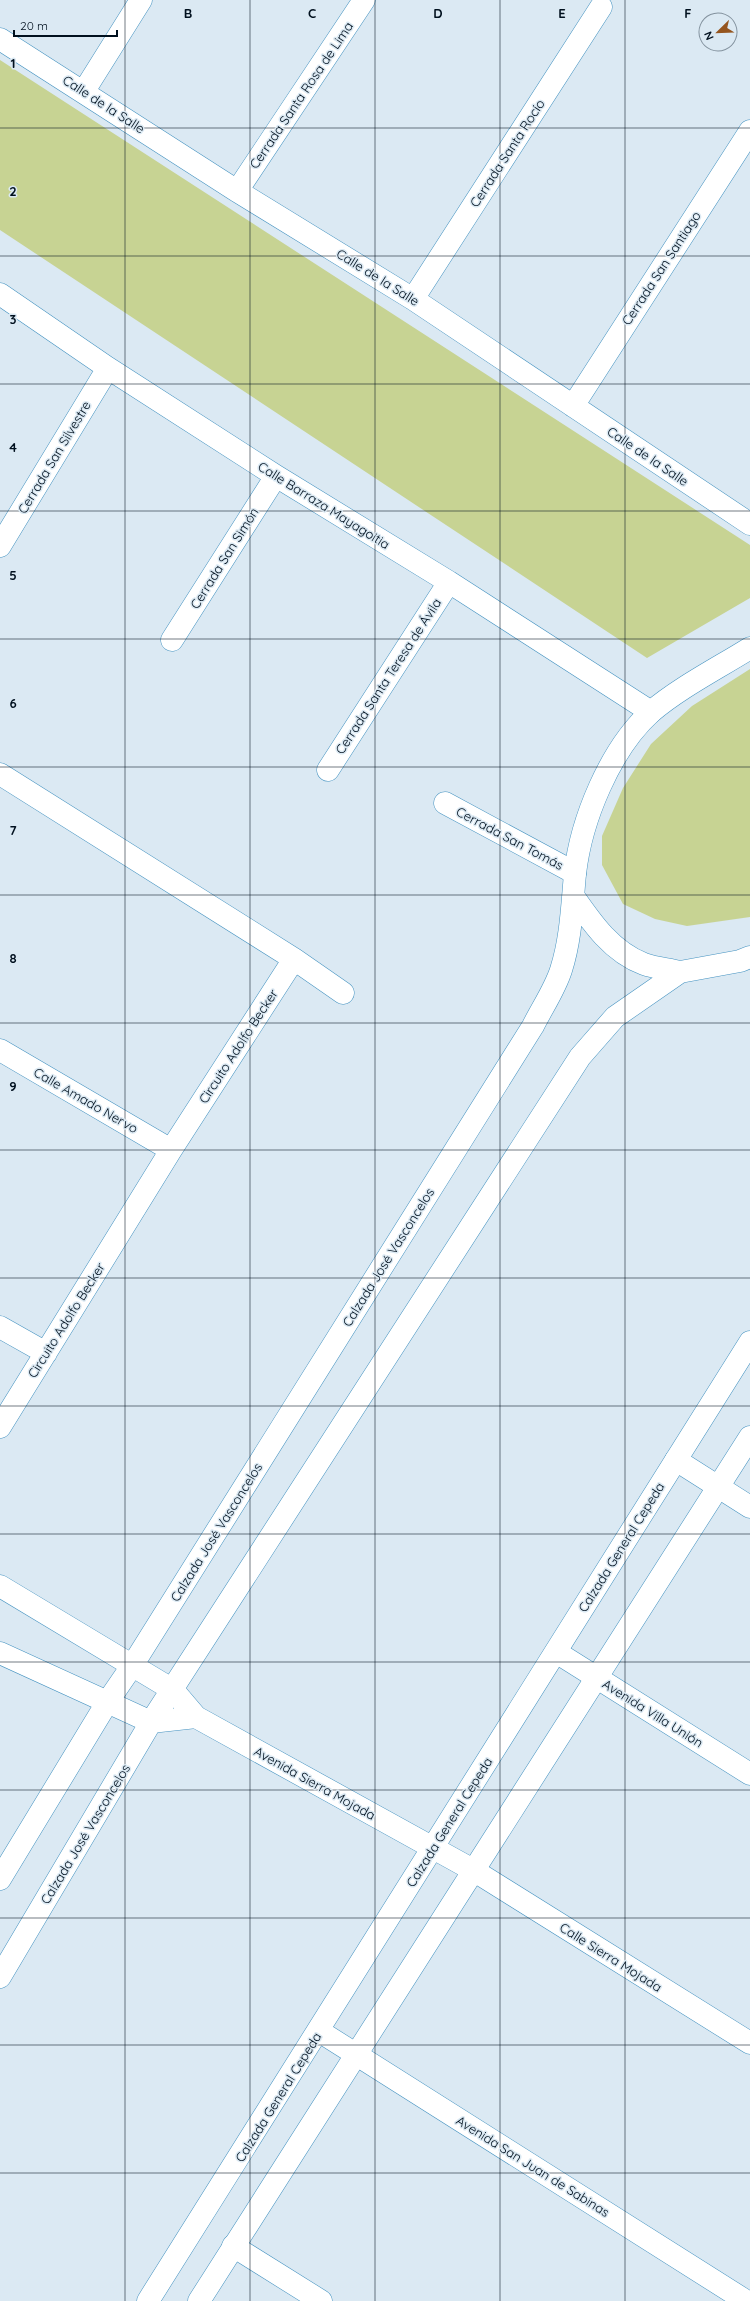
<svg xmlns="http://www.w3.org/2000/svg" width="750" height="2301" viewBox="0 0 750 2301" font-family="Quicksand,sans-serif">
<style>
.green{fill:#c7d393}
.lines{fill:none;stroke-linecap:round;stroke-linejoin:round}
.minor-casing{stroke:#4593c1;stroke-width:23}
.tertiary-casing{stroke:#4593c1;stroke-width:23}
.minor{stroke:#fff;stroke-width:22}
.tertiary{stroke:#fff;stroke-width:22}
.grid{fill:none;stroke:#00101e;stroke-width:1;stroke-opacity:0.55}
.labels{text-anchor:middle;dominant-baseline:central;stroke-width:3;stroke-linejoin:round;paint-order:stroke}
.street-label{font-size:13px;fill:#00101e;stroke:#dbe9f3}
.grid-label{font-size:13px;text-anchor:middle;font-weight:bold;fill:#00101e;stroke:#dbe9f3;stroke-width:3;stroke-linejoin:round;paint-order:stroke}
</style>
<rect width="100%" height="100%" fill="#dbe9f3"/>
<path class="green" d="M 0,60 L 750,545 L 750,598 L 647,658 L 0,230 Z
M 750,669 L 750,917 L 687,926 L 655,919 L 623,904 L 602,865 L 602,836 L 623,788 L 651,744 L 692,706 Z"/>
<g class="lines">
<defs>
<path id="minor" d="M 0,39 L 237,191 L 413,299 L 750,524
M 84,91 L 141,0
M 237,191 L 364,0
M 0,294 L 108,368 L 276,476 L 449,582 L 651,712
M 413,299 L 601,7
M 573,406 L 750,131
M 0,546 L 108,368
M 172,640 L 276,476
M 328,770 L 449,582
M 0,774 L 294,959 L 343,993
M 445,803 L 575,873
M 0,1050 L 171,1150
M 0,1327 L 46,1353
M 0,1427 L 171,1150 L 294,959
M 676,1460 L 750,1507
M 556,1652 L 750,1774
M 473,1870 L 750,2043
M 319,2031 L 746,2301
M 233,2246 L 321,2301"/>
<path id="tertiary" d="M 574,897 C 592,923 612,952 644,964 C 655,968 668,969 680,972
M 0,1586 L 173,1690 L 196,1717 L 473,1870
M 0,1653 L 151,1722 L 196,1717
M 0,1879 L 108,1701 L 132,1666 L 533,1026 C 542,1008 555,989 561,970 C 571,939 572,906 575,874 C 581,820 610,749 651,712 C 679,688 718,668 750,648
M 0,1977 L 151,1722 L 580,1057 L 615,1017 L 680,972 L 740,961 L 750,957
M 148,2301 L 750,1342
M 199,2301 L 750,1437"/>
</defs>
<use href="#minor" class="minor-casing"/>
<use href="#tertiary" class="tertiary-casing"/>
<use href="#minor" class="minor"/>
<use href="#tertiary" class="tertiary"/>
</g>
<path class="grid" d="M 125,0 L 125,2301M 250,0 L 250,2301M 375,0 L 375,2301M 500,0 L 500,2301M 625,0 L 625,2301M 0,128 L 750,128M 0,256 L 750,256M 0,384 L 750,384M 0,511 L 750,511M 0,639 L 750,639M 0,767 L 750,767M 0,895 L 750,895M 0,1023 L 750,1023M 0,1150 L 750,1150M 0,1278 L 750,1278M 0,1406 L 750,1406M 0,1534 L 750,1534M 0,1662 L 750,1662M 0,1790 L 750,1790M 0,1918 L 750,1918M 0,2045 L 750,2045M 0,2173 L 750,2173"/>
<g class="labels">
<g class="street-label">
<text transform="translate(301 95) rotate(-56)">Cerrada Santa Rosa de Lima</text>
<text transform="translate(104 104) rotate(33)">Calle de la Salle</text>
<text transform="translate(507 153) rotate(-57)">Cerrada Santa Rocío</text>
<text transform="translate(661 268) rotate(-57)">Cerrada San Santiago</text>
<text transform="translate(378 277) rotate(32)">Calle de la Salle</text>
<text transform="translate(648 456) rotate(34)">Calle de la Salle</text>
<text transform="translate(54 457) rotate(-59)">Cerrada San Silvestre</text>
<text transform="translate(324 505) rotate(32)">Calle Barraza Mayagoitia</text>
<text transform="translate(224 558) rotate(-58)">Cerrada San Simón</text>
<text transform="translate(388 676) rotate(-57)">Cerrada Santa Teresa de Ávila</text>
<text transform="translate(510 838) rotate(28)">Cerrada San Tomás</text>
<text transform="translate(238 1046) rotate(-57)">Circuito Adolfo Becker</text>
<text transform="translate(86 1100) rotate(30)">Calle Amado Nervo</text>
<text transform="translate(388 1257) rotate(-58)">Calzada José Vasconcelos</text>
<text transform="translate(66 1320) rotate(-58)">Circuito Adolfo Becker</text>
<text transform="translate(216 1532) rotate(-58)">Calzada José Vasconcelos</text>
<text transform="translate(621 1547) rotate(-58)">Calzada General Cepeda</text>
<text transform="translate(653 1713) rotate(32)">Avenida Villa Unión</text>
<text transform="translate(315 1783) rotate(29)">Avenida Sierra Mojada</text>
<text transform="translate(449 1822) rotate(-58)">Calzada General Cepeda</text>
<text transform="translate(85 1834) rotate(-59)">Calzada José Vasconcelos</text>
<text transform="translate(611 1957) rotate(32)">Calle Sierra Mojada</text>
<text transform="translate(278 2097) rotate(-58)">Calzada General Cepeda</text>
<text transform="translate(533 2166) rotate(32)">Avenida San Juan de Sabinas</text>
</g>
</g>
<g class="grid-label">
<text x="188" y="18">B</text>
<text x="312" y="18">C</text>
<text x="438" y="18">D</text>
<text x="562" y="18">E</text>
<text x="688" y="18">F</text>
<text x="13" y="68">1</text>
<text x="13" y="196">2</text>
<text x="13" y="324">3</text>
<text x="13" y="452">4</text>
<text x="13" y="580">5</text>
<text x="13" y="708">6</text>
<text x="13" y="835">7</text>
<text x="13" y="963">8</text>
<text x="13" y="1091">9</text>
</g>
<g transform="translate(718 32) rotate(247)"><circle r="19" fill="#dbe9f3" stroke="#83929e"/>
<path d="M0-3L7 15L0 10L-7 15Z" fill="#95551e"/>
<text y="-6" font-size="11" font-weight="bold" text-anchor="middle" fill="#00101e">N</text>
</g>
<path d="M14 30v6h103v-6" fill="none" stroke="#00101e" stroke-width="2"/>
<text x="20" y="30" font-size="12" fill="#00101e" stroke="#dbe9f3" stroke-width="3" paint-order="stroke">20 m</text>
</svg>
